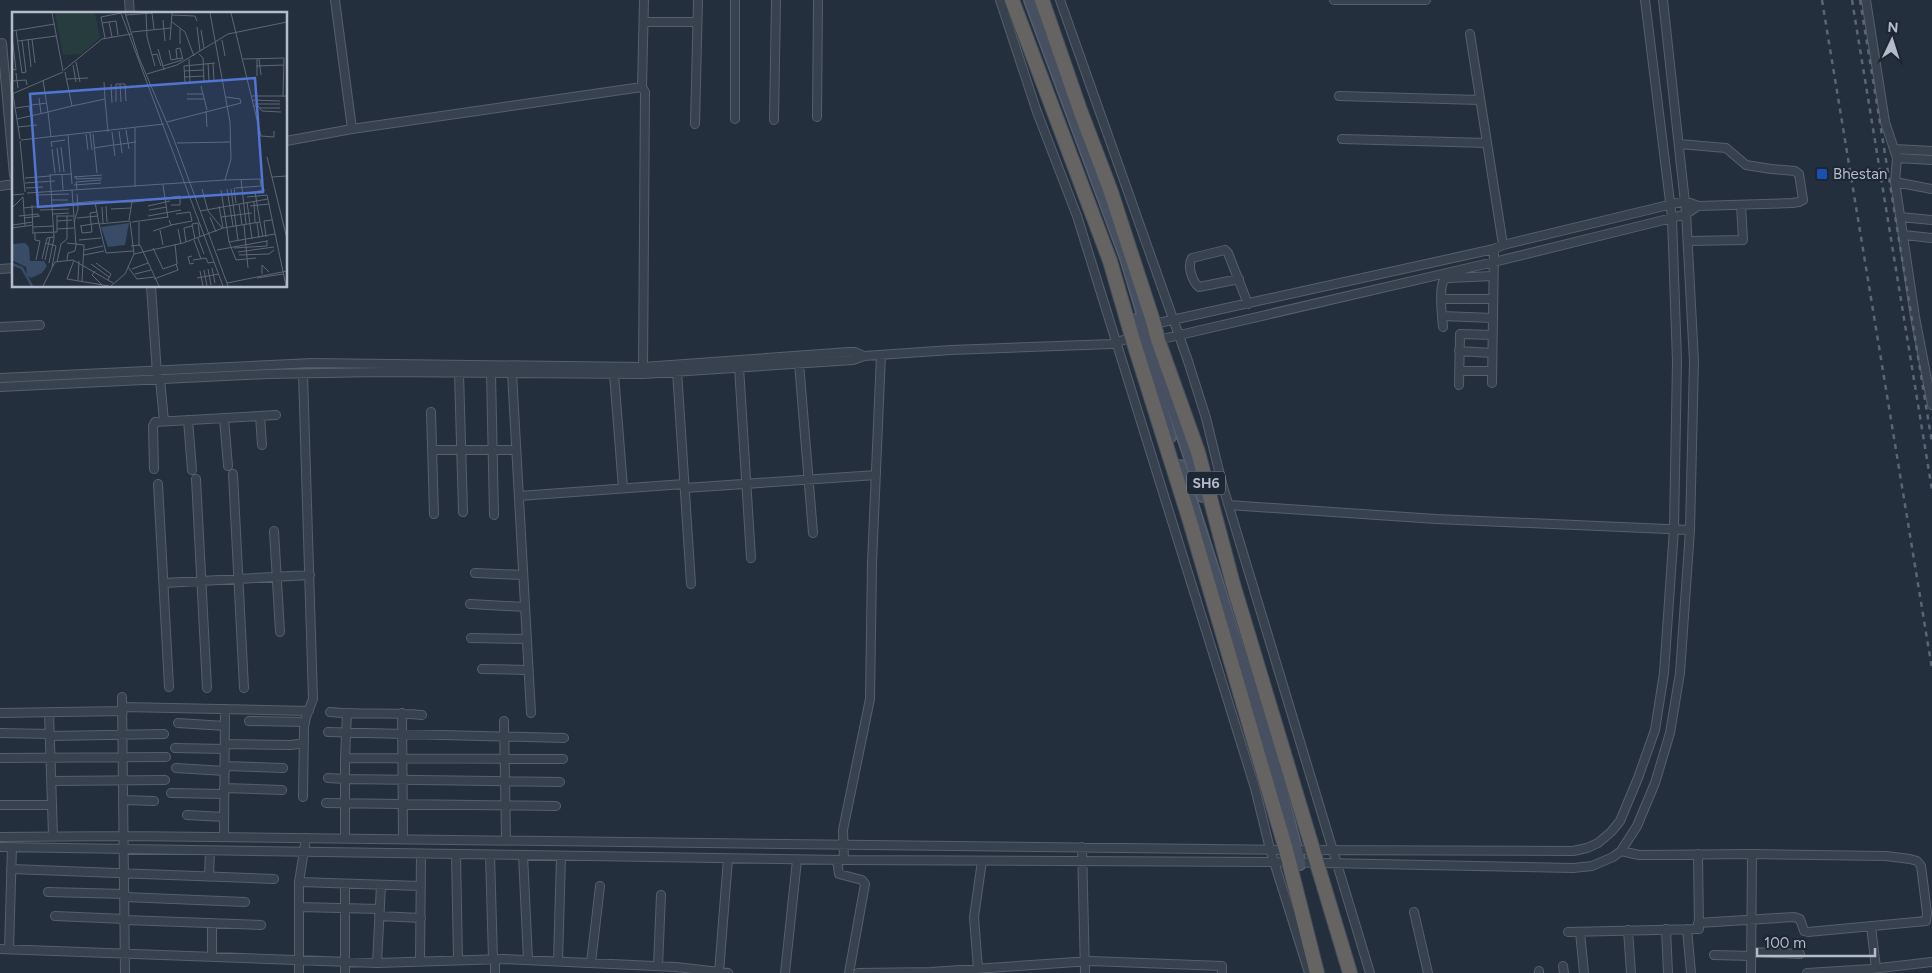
<svg xmlns="http://www.w3.org/2000/svg" width="1932" height="973" viewBox="0 0 1932 973" font-family="Figtree,sans-serif">
<style>
.lines{fill:none;stroke-linecap:round;stroke-linejoin:round}
.minor-casing{stroke:#565f6c;stroke-width:10}
.secondary-casing{stroke:#565f6c;stroke-width:14}
.trunk-casing{stroke:#434c59;stroke-width:16}
.minor{stroke:#38414e;stroke-width:8}
.secondary{stroke:#465061;stroke-width:11}
.trunk{stroke:#656462;stroke-width:14}
.rail{stroke:#5a6575;stroke-width:2.5;stroke-dasharray:5 5;stroke-linecap:butt}
.transit-dot{fill:#1a4fb4;stroke:#1d2633;stroke-width:2}
.labels{text-anchor:middle;dominant-baseline:central;stroke-width:4;stroke-linejoin:round;paint-order:stroke}
.shield{fill:#1d2633;stroke:#878f9c;stroke-width:1}
.shield-label{font-size:14px;font-weight:bold;fill:#b4bcc9}
.poi-label{font-size:15px;fill:#b4bcc9;stroke:#1d2633;text-anchor:start}
.inset-river{fill:none;stroke:#394c67;stroke-width:2.5}
.inset-road{fill:none;stroke:#5e6776;stroke-width:1}
.view{fill:#5274d3;fill-opacity:0.15;stroke:#5274d3;stroke-width:2.5}
.inset-edge{fill:none;stroke:#b4bcc9;stroke-width:2.5}
</style>
<rect width="100%" height="100%" fill="#242f3e"/>
<g class="lines">
<defs>
<path id="minor" d="M 129,0 L 130,14
M 335,0 L 352,129 L 642,87 L 645,92 C 645,185 643,277 643,370
M 1000,0 L 1037,112 L 1077,216 L 1255,788 L 1270,849 L 1309,973
M 1060,0 L 1188,361 L 1206,418 L 1223,487 L 1370,973
M 1334,0 L 1426,0
M 1866,0 L 1885,122 L 1897,158 L 1895,182 L 1915,317 L 1932,405
M 644,22 L 697,22
M 1470,34 L 1503,245
M 2,43 L 14,175
M 642,87 L 644,0
M 1339,96 L 1480,100
M 817,117 L 818,0
M 735,119 L 735,0
M 774,120 L 776,0
M 695,124 L 698,0
M 1342,139 L 1487,143
M 286,141 L 352,129
M 1895,149 L 1932,151
M 1897,158 L 1932,160
M 1895,182 L 1932,189
M 0,186 L 14,184
M 1900,217 L 1932,220
M 1904,235 L 1932,238
M 1688,241 L 1743,240 L 1741,205
M 0,269 L 14,268
M 1239,279 L 1199,287 C 1192,281 1187,266 1192,258 L 1225,250 L 1228,253 L 1248,304
M 151,286 L 157,374
M 1442,299 L 1493,299
M 1442,316 L 1493,318
M 1154,324 L 1494,249 L 1503,245 L 1685,201 L 1698,206 L 1792,203 L 1799,202 L 1803,200 L 1799,174 L 1795,171 L 1771,169 L 1746,165 L 1726,148 L 1679,144
M 0,327 L 40,325
M 1443,327 C 1442,317 1439,291 1443,282 C 1444,279 1446,279 1449,278 L 1493,276
M 1158,340 L 1494,262 L 1672,218 L 1686,214 L 1698,206
M 1459,351 L 1492,353
M 799,363 L 813,533
M 739,367 L 751,558
M 677,371 L 691,584
M 1459,371 L 1492,371
M 459,373 L 463,512
M 491,373 L 494,515
M 512,373 L 531,713
M 303,374 L 313,699 L 306,717 L 304,727 L 303,797
M 614,374 L 623,488
M 0,378 L 312,363 L 643,367 L 849,352 L 855,352 L 864,356
M 160,379 L 164,421
M 1492,383 L 1494,249
M 1459,385 L 1460,334 L 1493,335
M 0,387 L 267,374 L 382,372 L 643,374 L 853,360 L 864,356 L 951,350 L 1112,344 L 1132,337
M 431,412 L 434,514
M 260,416 L 262,445
M 224,418 L 228,466
M 188,420 L 192,470
M 432,450 L 516,450
M 154,469 L 153,426 L 155,422 L 276,415
M 233,474 L 244,688
M 196,479 L 207,688
M 158,484 L 169,687
M 685,488 L 876,475
M 519,496 L 684,484
M 1229,505 L 1436,519 L 1690,530
M 274,531 L 280,632
M 475,573 L 523,575
M 164,583 L 310,575
M 470,604 L 525,607
M 471,638 L 527,639
M 482,669 L 528,670
M 122,697 L 125,973
M 123,707 L 309,711
M 49,712 L 53,836
M 330,712 C 361,715 391,712 422,715
M 0,713 L 123,711
M 347,713 L 345,758 L 563,759
M 402,713 L 403,839
M 249,721 L 305,722
M 504,721 L 506,840
M 178,723 L 225,726
M 328,732 L 564,738
M 0,733 L 50,734
M 50,736 L 164,734
M 225,744 L 291,745 L 304,743
M 175,748 L 225,749
M 0,758 L 166,757
M 225,766 L 283,768
M 176,768 L 225,771
M 328,778 L 345,779 L 345,758
M 52,781 L 165,780
M 224,788 L 282,790
M 171,793 L 224,794
M 124,800 L 154,801
M 326,803 L 556,806
M 0,805 L 52,805
M 187,815 L 224,817
M 0,837 L 125,836 L 1286,850 L 1573,851 L 1587,848 L 1598,843 L 1611,832 L 1620,821 L 1638,778 L 1655,730 L 1664,673 L 1674,529 L 1677,361 L 1672,218 L 1645,0
M 224,837 L 225,709
M 345,838 L 345,779 L 560,782
M 0,847 L 844,860 L 1274,862 L 1573,868 L 1592,866 L 1613,857 L 1621,851 L 1637,826 L 1655,783 L 1670,733 L 1680,673 L 1690,530 L 1694,361 L 1686,212 L 1663,0
M 1082,847 L 1085,973
M 1621,851 L 1639,855 L 1752,854 L 1886,856 L 1910,859 L 1917,861 L 1921,866 L 1927,913 L 1926,921 L 1808,932 L 1804,931 L 1800,919 L 1794,917 L 1698,923
M 456,854 L 458,960
M 490,855 L 493,959
M 523,855 L 528,960
M 837,860 L 839,874 L 862,880 L 865,884 L 849,973
M 844,860 L 843,830 L 870,699 L 872,563 L 881,355
M 11,869 L 274,879
M 209,877 L 210,851
M 299,882 L 421,886
M 48,892 L 125,894
M 125,897 L 245,902
M 299,907 L 380,909
M 1414,912 L 1428,973
M 55,916 L 125,919
M 379,916 L 421,918
M 125,920 L 261,925
M 212,923 L 212,957
M 1871,926 L 1876,968
M 1666,929 L 1668,973
M 1687,929 L 1691,973
M 1628,930 L 1631,973
M 1568,932 L 1699,929 L 1698,854
M 1580,932 L 1584,973
M 0,949 L 377,963 L 503,959 L 676,967 L 728,973
M 9,949 L 12,847
M 1751,952 L 1800,954
M 1714,955 L 1751,956
M 495,959 L 495,973
M 558,961 L 561,856
M 420,962 L 421,854
M 377,963 L 381,885
M 591,963 L 600,886
M 658,966 L 661,895
M 1563,966 L 1564,973
M 978,969 L 974,917 L 982,861
M 1539,971 L 1539,973
M 719,972 L 728,859
M 299,973 L 299,882 L 306,838
M 345,973 L 345,884
M 785,973 L 797,860
M 858,973 L 931,972 L 1090,961 L 1222,966 L 1222,973
M 1751,973 L 1752,854
M 1807,973 L 1871,969 L 1932,962"/>
<path id="secondary" d="M 1030,0 L 1126,258 L 1152,345 L 1203,496
M 1136,320 L 1170,437
M 1180,466 L 1270,749 L 1300,864"/>
<path id="trunk" d="M 1012,0 L 1110,261 L 1132,337 L 1189,518 L 1286,850 L 1317,973
M 1042,0 L 1080,110 L 1110,189 L 1154,324 L 1158,340 L 1198,452 L 1233,584 L 1350,973"/>
</defs>
<use href="#minor" class="minor-casing"/>
<use href="#secondary" class="secondary-casing"/>
<use href="#trunk" class="trunk-casing"/>
<use href="#minor" class="minor"/>
<use href="#secondary" class="secondary"/>
<use href="#trunk" class="trunk"/>
<path class="rail" d="M 1822,0 L 1932,669
M 1852,0 L 1932,490
M 1860,0 L 1932,443"/>
</g>
<rect class="transit-dot" x="1816" y="168" width="12" height="12" rx="2.5"/>
<g class="labels">
<rect class="shield" x="1187" y="471.5" width="38" height="23" rx="4"/>
<g class="shield-label">
<text x="1206" y="483">SH6</text>
</g>
<g class="poi-label">
<text x="1833" y="174">Bhestan</text>
</g>
</g>
<g transform="translate(12 12)">
<rect width="275" height="275" fill="#242f3e"/>
<path d="M 43,1 L 83,1 L 88,26 L 69,42 L 51,43 Z" fill="#263c3f"/>
<path d="M 117,211 L 113,233 L 96,235 L 89,215 ZM 13,231 L 17,235 L 18,249 L 32,249 L 35,254 L 30,261 L 19,266 L 15,263 L 14,255 L 0,248 L 0,232 Z" fill="#394c67"/>
<path class="inset-river" d="M 0,252 L 10,256 L 20,274"/>
<path class="inset-road" d="M 40,1 L 51,59M 109,1 L 211,274M 113,1 L 127,46 L 161,125 L 216,274M 134,1 L 135,25 L 143,54M 140,1 L 142,17M 219,1 L 249,124 L 262,125 L 262,119M 114,3 L 140,1M 160,3 L 183,4 L 185,9M 151,8 L 153,29M 97,10 L 100,25M 160,10 L 173,20 L 182,44M 90,11 L 104,9 L 106,23M 185,15 L 188,39M 4,18 L 10,61 L 14,60 L 10,28M 189,18 L 192,36M 0,19 L 43,12M 120,20 L 159,16M 0,24 L 4,58 L 0,57M 93,26 L 89,5 L 109,1M 16,27 L 19,55M 20,27 L 23,51M 158,28 L 160,1M 210,28 L 213,44M 6,29 L 44,24M 168,32 L 168,17M 146,37 L 152,58M 157,38 L 159,48 L 170,46M 187,42 L 191,46 L 192,70M 140,43 L 145,42 L 149,54M 165,47 L 164,37 L 168,36 L 171,48M 177,47 L 178,71M 231,47 L 272,46 L 271,85M 245,47 L 245,64M 247,47 L 249,63M 64,50 L 68,70M 196,51 L 197,69M 201,51 L 202,69M 203,51 L 172,54 L 173,71 L 204,69M 61,53 L 64,70M 151,54 L 170,48M 244,54 L 272,53M 52,58 L 90,27 L 119,22M 172,59 L 191,58M 53,60 L 60,94 L 93,87 L 96,120M 4,61 L 6,76M 135,62 L 165,53 L 216,22 L 275,10M 172,65 L 192,64M 55,67 L 76,66M 31,68 L 36,100 L 60,94M 0,69 L 14,68 L 15,73M 92,70 L 93,87M 99,72 L 100,91M 108,72 L 109,90M 189,74 L 195,98M 0,76 L 8,127M 0,82 L 51,60M 175,82 L 191,82M 240,84 L 275,84M 27,86 L 29,101M 175,87 L 192,87M 240,88 L 268,89M 104,90 L 104,72 L 113,72 L 114,89M 243,92 L 268,92M 20,93 L 35,91M 241,94 L 246,94 L 250,99 L 269,100M 4,96 L 17,94 L 19,104M 248,96 L 268,96M 194,99 L 195,115M 5,107 L 36,100 L 39,125M 155,110 L 229,91 L 228,87 L 214,85M 6,115 L 25,113M 114,118 L 117,137M 107,119 L 110,141M 100,120 L 103,144M 78,121 L 80,138M 74,122 L 76,138M 81,122 L 85,161M 56,123 L 60,172M 9,128 L 152,112M 8,129 L 13,180M 165,131 L 219,130M 102,133 L 124,130M 40,135 L 39,130 L 53,128M 49,135 L 52,160M 45,136 L 48,160M 82,136 L 101,133M 40,137 L 43,161M 255,145 L 275,227M 38,163 L 60,162M 50,163 L 51,178M 64,164 L 64,167 L 90,166M 62,165 L 90,163M 260,165 L 275,164M 13,166 L 38,164M 229,167 L 234,212M 213,168 L 248,167 L 249,174 L 223,176M 13,171 L 43,169M 62,173 L 89,171M 151,173 L 156,206M 123,175 L 123,116M 14,176 L 31,175M 222,176 L 224,191M 65,177 L 64,170 L 89,168M 190,177 L 196,199 L 210,216M 215,177 L 221,214M 219,177 L 226,228M 209,178 L 217,230M 15,181 L 213,168 L 219,147 L 218,110 L 198,1M 236,181 L 253,178M 26,183 L 57,182M 11,185 L 13,214M 235,185 L 255,183 L 274,274M 1,188 L 0,183 L 12,182M 40,188 L 56,188M 242,189 L 243,211M 83,190 L 87,212M 235,190 L 240,227M 227,192 L 230,213M 20,193 L 21,221M 94,194 L 95,210M 136,194 L 158,189M 207,194 L 211,216M 238,194 L 257,192M 90,195 L 91,211M 0,196 L 11,185M 11,196 L 84,189 L 122,190 L 168,184 L 168,193 L 159,193M 99,197 L 119,196M 28,198 L 57,197M 137,198 L 155,195M 188,199 L 256,187M 41,202 L 57,201M 7,204 L 26,202 L 26,204M 44,204 L 61,204M 136,204 L 169,198M 198,205 L 204,220M 209,205 L 240,201M 12,206 L 28,204M 65,206 L 86,204M 117,208 L 120,190M 157,208 L 159,213 L 180,209 L 178,200 L 164,202M 45,209 L 60,208M 62,210 L 66,197 L 65,182M 120,210 L 156,205M 127,210 L 127,233M 248,210 L 251,225M 245,211 L 247,226M 1,213 L 21,210M 232,213 L 236,256M 68,214 L 87,211M 69,214 L 70,221 L 80,220 L 78,201 L 85,200M 21,215 L 42,214M 0,216 L 21,213M 45,217 L 62,216M 166,217 L 169,232M 148,218 L 151,233M 141,219 L 160,213M 20,221 L 45,220 L 45,204M 23,221 L 23,228 L 28,229 L 24,248M 254,225 L 252,209 L 260,208M 186,226 L 192,242M 183,227 L 180,212 L 186,211 L 188,225M 67,228 L 89,226M 182,228 L 189,247M 174,230 L 172,216 L 180,214M 34,231 L 44,234 L 40,255M 55,231 L 72,233 L 70,269M 119,234 L 128,233 L 147,274M 141,236 L 151,257 L 165,252 L 163,232M 222,236 L 255,234 L 255,228M 72,238 L 91,234M 205,238 L 255,229M 121,239 L 94,241 L 87,212 L 118,209 L 122,242M 226,240 L 262,235M 72,243 L 92,239M 227,243 L 257,242 L 262,238M 180,244 L 176,245 L 178,252 L 182,251M 244,246 L 224,248 L 217,230 L 263,222M 30,247 L 35,226 L 42,225M 33,248 L 38,225M 55,248 L 56,241 L 63,239 L 64,233 L 60,178M 62,248 L 55,267 L 97,274M 181,248 L 194,246 L 196,251 L 202,250M 45,250 L 49,232 L 55,227 L 55,204M 37,251 L 42,226 L 38,162M 84,251 L 99,262 L 96,268M 79,252 L 97,265M 116,255 L 125,267 L 142,265M 200,256 L 203,271M 120,257 L 136,251M 196,257 L 199,273M 192,258 L 195,274M 83,259 L 80,263 L 90,273M 188,259 L 191,274M 123,262 L 139,258M 250,262 L 250,253 L 257,260M 185,266 L 207,262M 245,266 L 271,262M 142,267 L 166,258 L 164,252M 66,268 L 67,249M 215,271 L 275,259M 31,274 L 43,250 L 61,248 L 101,271M 99,274 L 113,262 L 122,242 L 171,231 L 211,216 L 248,210 L 243,180"/>
<path class="view" d="M 243,66 L 251,180 L 26,195 L 18,82 Z"/>
<rect width="275" height="275" class="inset-edge"/>
</g>
<g transform="translate(1892 40) rotate(4)" stroke="#1d2633" stroke-width="4" paint-order="stroke">
<path d="M0-4L9 19L0 12L-9 19Z" fill="#b4bcc9"/>
<text y="-8" font-size="14" font-weight="bold" text-anchor="middle" fill="#b4bcc9">N</text>
</g>
<path d="M1757 948v8h118v-8" fill="none" stroke="#b4bcc9" stroke-width="2.5"/>
<text x="1764" y="948" font-size="15" fill="#b4bcc9" stroke="#1d2633" stroke-width="4" paint-order="stroke">100 m</text>
</svg>
